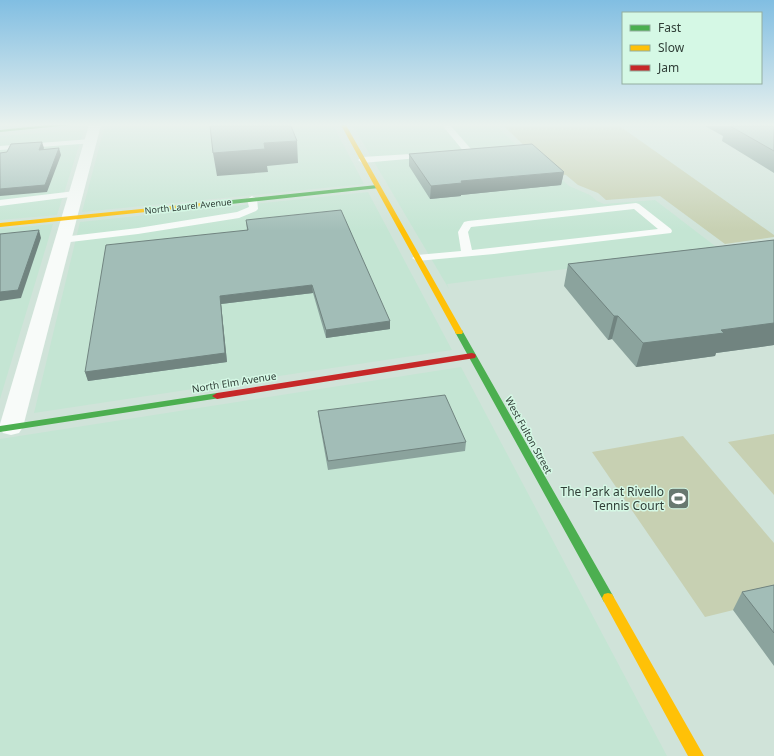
<svg xmlns="http://www.w3.org/2000/svg" width="774" height="756" viewBox="0 0 774 756" font-family="'Noto Sans',sans-serif">
<style>
.built{fill:#c4e5d3}
.green{fill:#c7d0b2}
.lines{fill:none;stroke-linecap:round;stroke-linejoin:round}
.lane{fill:#f8fbf9;fill-rule:evenodd}
.street{fill:#f8fbf9;fill-rule:evenodd}
.fast{fill:#4caf50;fill-rule:evenodd}
.slow{fill:#ffc107;fill-rule:evenodd}
.jam{fill:#c62828;fill-rule:evenodd}
.wall{fill:#8ba39d}
.shaded-wall{fill:#718480}
.building{fill:#a2bdb7;stroke:#718480}
.labels{text-anchor:middle;dominant-baseline:central;stroke-width:3;stroke-linejoin:round;paint-order:stroke}
.far-street-label{font-size:9px;fill:#303e37;stroke:#d5f8e5}
.street-label{font-size:10px;fill:#303e37;stroke:#d5f8e5}
.near-poi-label{font-size:12px;fill:#303e37;stroke:#d5f8e5;text-anchor:end}
</style>
<rect width="100%" height="100%" fill="#d0e3d9"/>
<path class="built" d="M 151,125 L 333,125 L 364,184 L 82,212 L 104,129 Z
M 496,125 L 525,154 L 559,177 L 569,186 L 590,195 L 597,201 L 604,204 L 655,200 L 715,246 L 725,249 L 447,284 L 449,289 L 353,126 Z
M 84,130 L 57,215 L 0,220 L 0,136 Z
M 368,192 L 452,350 L 34,413 L 80,222 Z
M 53,224 L 0,399 L 0,229 Z
M 461,367 L 667,756 L 0,756 L 0,439 Z"/>
<path class="green" d="M 618,125 L 774,235 L 774,237 L 725,244 L 660,196 L 606,200 L 598,193 L 578,185 L 566,175 L 552,173 L 504,126 Z
M 774,434 L 774,495 L 728,442 Z
M 683,436 L 774,543 L 774,600 L 705,617 L 592,452 Z"/>
<g class="lines">
<path class="lane" d="M 442,125 L 450,125 L 471,149 L 471,153 L 465,153 Z
M 91,139 L 95,141 L 94,143 L 0,150 L 0,146 Z
M 427,153 L 431,155 L 430,157 L 362,163 L 358,160 L 362,157 Z
M 75,191 L 78,192 L 80,194 L 78,196 L 0,206 L 0,200 Z
M 252,196 L 257,199 L 258,209 L 256,211 L 239,218 L 138,234 L 62,243 L 57,240 L 62,237 L 138,228 L 237,212 L 249,207 L 247,199 Z
M 636,203 L 639,204 L 671,229 L 672,231 L 671,233 L 494,254 L 417,261 L 412,258 L 417,255 L 461,251 L 458,232 L 464,222 L 468,221 ZM 634,209 L 658,229 L 472,250 L 468,232 L 471,227 Z"/>
<path class="street" d="M 89,125 L 101,125 L 23,427 L 19,433 L 11,435 L 3,433 L 0,429 L 0,424 Z"/>
<path class="fast" d="M 47,125 L 71,125 L 0,132 L 0,130 Z
M 377,185 L 379,186 L 379,188 L 222,205 L 219,203 L 222,201 Z
M 456,330 L 462,330 L 463,332 L 612,594 L 614,598 L 612,602 L 608,603 L 604,602 L 455,332 Z
M 217,393 L 220,394 L 222,396 L 220,398 L 0,432 L 0,426 Z"/>
<path class="slow" d="M 341,125 L 346,125 L 463,332 L 462,334 L 456,334 L 455,332 Z
M 222,201 L 225,203 L 224,204 L 0,227 L 0,223 Z
M 608,593 L 612,594 L 704,756 L 688,756 L 604,602 L 602,598 L 604,594 Z"/>
<path class="jam" d="M 472,353 L 475,354 L 476,356 L 475,358 L 217,399 L 212,396 L 217,393 Z"/>
</g>
<path class="wall" d="M 705,126 L 774,126 L 774,173 L 722,141 L 723,136 Z
M 409,154 L 564,172 L 561,185 L 461,195 L 461,196 L 430,199 L 409,166 Z
M 246,220 L 390,321 L 390,329 L 326,338 L 313,293 L 221,304 L 227,362 L 88,381 L 85,372 L 247,230 Z
M 774,240 L 774,345 L 716,353 L 715,356 L 636,367 L 612,339 L 608,340 L 564,286 L 568,264 Z
M 318,411 L 466,442 L 465,451 L 328,470 L 319,420 Z
M 774,585 L 774,666 L 733,610 L 742,592 Z"/>
<path class="shaded-wall" d="M 297,141 L 298,163 L 267,166 L 268,172 L 217,176 L 213,153 L 264,143 Z
M 42,142 L 44,148 L 41,156 L 39,150 Z
M 59,148 L 61,155 L 47,192 L 0,196 L 0,189 Z
M 564,172 L 561,185 L 461,195 L 461,196 L 430,199 L 431,186 L 461,181 Z
M 39,230 L 41,238 L 21,298 L 0,301 L 0,292 Z
M 312,285 L 313,293 L 221,304 L 227,362 L 88,381 L 85,372 L 220,296 Z
M 614,316 L 618,316 L 612,339 L 608,340 Z
M 390,321 L 390,329 L 326,338 L 326,330 Z
M 774,323 L 774,345 L 716,353 L 715,356 L 636,367 L 643,343 L 721,330 Z"/>
<path class="building" d="M 210,126 L 291,126 L 297,141 L 264,143 L 265,149 L 213,153 Z
M 730,126 L 774,126 L 774,151 Z
M 42,142 L 39,150 L 59,148 L 45,185 L 0,189 L 0,153 L 7,152 L 11,144 Z
M 532,144 L 564,172 L 461,181 L 462,183 L 431,186 L 409,154 Z
M 341,210 L 390,321 L 326,330 L 312,285 L 220,296 L 225,353 L 85,372 L 106,245 L 248,230 L 246,220 Z
M 39,230 L 18,290 L 0,292 L 0,234 Z
M 774,240 L 774,323 L 721,330 L 724,333 L 643,343 L 618,316 L 614,316 L 568,264 Z
M 445,395 L 466,442 L 328,461 L 318,411 Z
M 774,585 L 774,633 L 742,592 Z"/>
<linearGradient id="sky" x2="0" y2="1"><stop stop-color="#81bee2"/><stop offset="0.54" stop-color="#eaf2ee"/><stop offset="1" stop-color="#eaf2ee" stop-opacity="0"/></linearGradient>
<rect width="774" height="231" fill="url(#sky)"/>
<defs>
<symbol id="stadium-square" viewBox="-11 -11 22 22"><rect x="-9" y="-9" width="18" height="18" rx="4" fill="#687870" stroke="#d5f8e5"/><path d="M0-5a6.5 5 0 1 0 0 10a6.5 5 0 1 0 0-10ZM-3.5-1.8h7v3.6h-7Z" fill="#fff"/></symbol>
</defs>
<g fill-rule="evenodd">
<use href="#stadium-square" x="666" y="486" width="25" height="25"/>
</g>
<g class="labels">
<g class="far-street-label">
<text transform="translate(188 206) rotate(-6)">North Laurel Avenue</text>
</g>
<g class="street-label">
<text transform="translate(234 382) rotate(-9)">North Elm Avenue</text>
<text transform="translate(529 435) rotate(61)">West Fulton Street</text>
</g>
<g class="near-poi-label">
<text x="664" y="491">The Park at Rivello<tspan x="664" dy="14">Tennis Court</tspan></text>
</g>
</g>
<rect x="622" y="12" width="140" height="72" fill="#d5f8e5" stroke="#93ae9f"/>
<rect x="630" y="25" width="20" height="6" fill="#4caf50" stroke="#93ae9f"/>
<text x="658" y="32" font-size="12" fill="#303e37">Fast</text>
<rect x="630" y="45" width="20" height="6" fill="#ffc107" stroke="#93ae9f"/>
<text x="658" y="52" font-size="12" fill="#303e37">Slow</text>
<rect x="630" y="65" width="20" height="6" fill="#c62828" stroke="#93ae9f"/>
<text x="658" y="72" font-size="12" fill="#303e37">Jam</text>
</svg>
